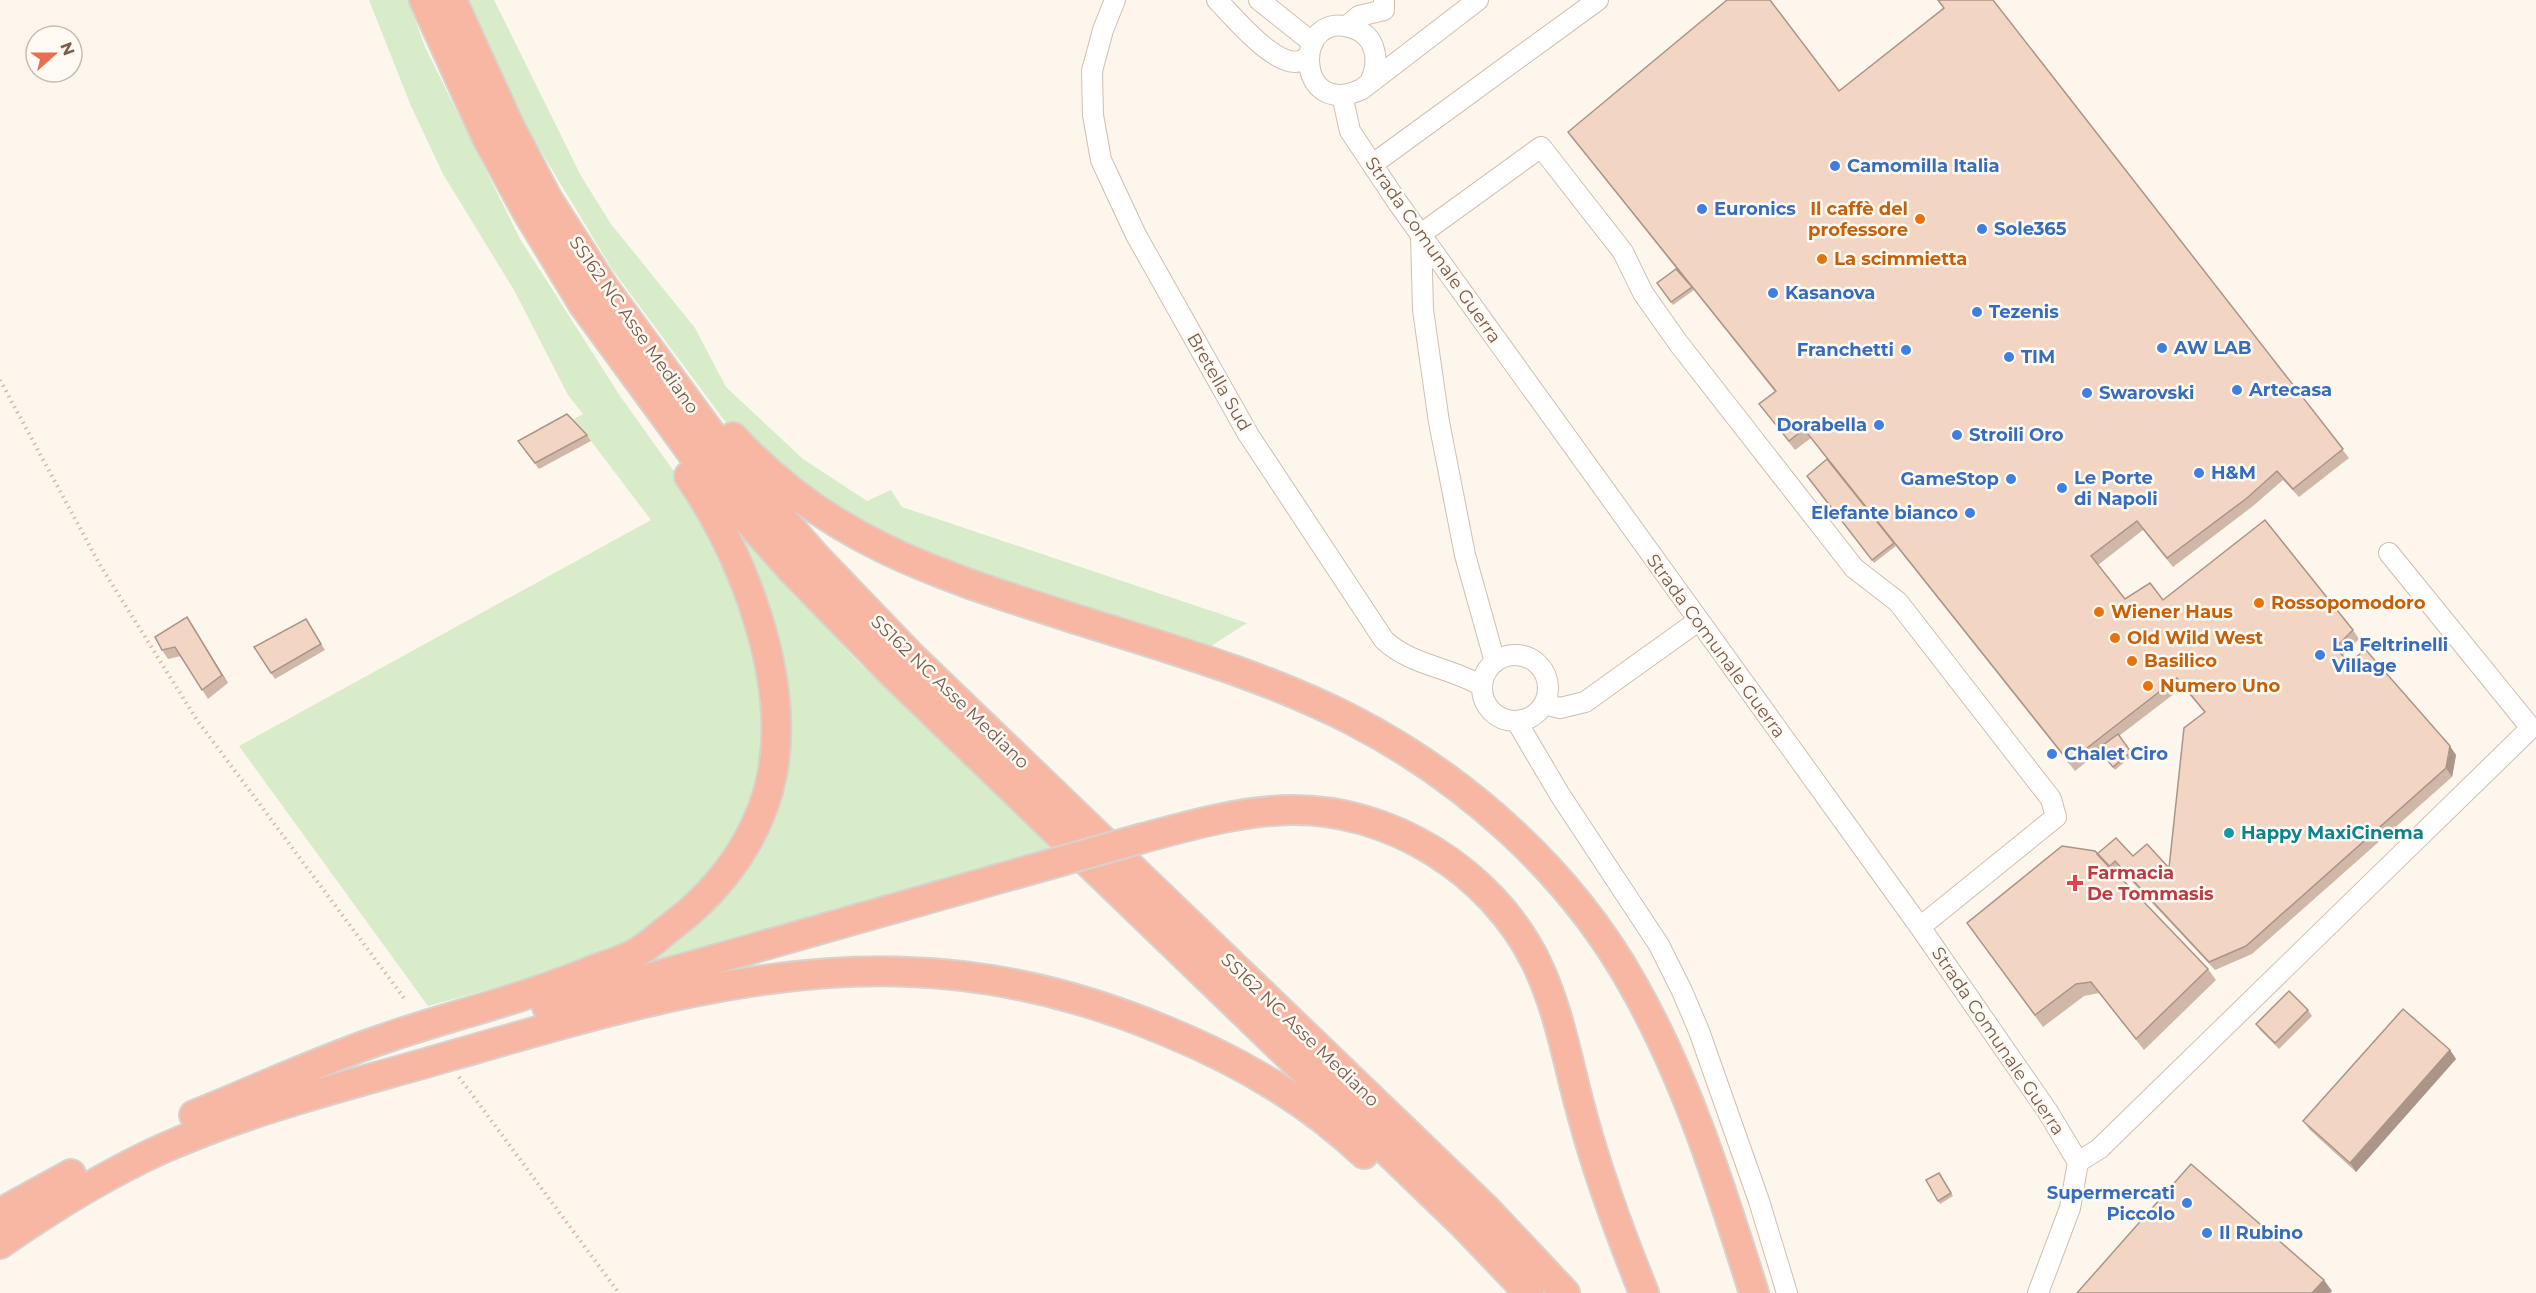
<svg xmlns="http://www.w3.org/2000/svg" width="2536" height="1293" viewBox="0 0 2536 1293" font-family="Montserrat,sans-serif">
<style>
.green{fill:#d8ecc9}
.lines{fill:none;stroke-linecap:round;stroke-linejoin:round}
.minor-casing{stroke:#d1beb0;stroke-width:22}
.highway-casing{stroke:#dad1cd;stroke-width:32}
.path{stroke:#d9b8a5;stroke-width:4;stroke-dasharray:1.5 4.5;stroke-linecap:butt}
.minor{stroke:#fff;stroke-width:20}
.highway{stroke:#f7b7a3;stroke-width:28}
.highway-bridge-casing{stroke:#dad1cd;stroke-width:32;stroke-linecap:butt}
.highway-bridge{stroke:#f7b7a3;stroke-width:28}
.wall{fill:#d1b7a8}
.shaded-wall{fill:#aa9588}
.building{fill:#f3d5c3;stroke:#aa9588;stroke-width:1.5}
.shop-dot{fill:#3f7fe0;stroke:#fffaf3;stroke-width:2}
.food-dot{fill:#e8710a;stroke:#fffaf3;stroke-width:2}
.culture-dot{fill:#0f9aa8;stroke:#fffaf3;stroke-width:2}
.health-dot{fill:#e0444e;stroke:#fffaf3;stroke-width:2}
.labels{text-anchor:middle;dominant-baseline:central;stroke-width:5;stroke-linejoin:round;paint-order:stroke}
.shop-label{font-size:18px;font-weight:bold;fill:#366cbe;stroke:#fffaf3;text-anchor:start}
.food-label{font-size:18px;font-weight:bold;fill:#c56008;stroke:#fffaf3;text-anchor:start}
.street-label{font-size:18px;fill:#7a5c4d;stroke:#fffaf3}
.culture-label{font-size:18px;font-weight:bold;fill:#0d838f;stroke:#fffaf3;text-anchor:start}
.health-label{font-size:18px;font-weight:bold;fill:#be3a42;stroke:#fffaf3;text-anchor:start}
</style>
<rect width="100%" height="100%" fill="#fdf6ec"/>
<path class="green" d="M 369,0 L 408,0 L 425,47 L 520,239 L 620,396 L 698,505 L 748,618 L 760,671 L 763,773 L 733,846 L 673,915 L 604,958 L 428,1006 L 239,746 L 651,520 L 591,441 L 572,420 L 583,414 L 568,395 L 514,290 L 443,174 L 411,106 Z
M 467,0 L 494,0 L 581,176 L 611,224 L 695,328 L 726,387 L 803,459 L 867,501 L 891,490 L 902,507 L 1247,623 L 1203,651 L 931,562 L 788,482 L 724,420 L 612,269 L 527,128 L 486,47 Z
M 744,540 L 859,663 L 1056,848 L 594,985 L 664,944 L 780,782 L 739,542 Z"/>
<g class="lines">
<defs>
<path id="minor" d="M 1115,0 L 1103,30 L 1092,71 L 1093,115 L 1101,160 L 1136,235 L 1248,434 L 1384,640 C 1412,666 1450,667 1482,686
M 1217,0 C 1233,16 1285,81 1308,56
M 1259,0 L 1313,43
M 1347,26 L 1359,16 L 1384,10 L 1384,0
M 1370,82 C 1380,62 1377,36 1353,28 C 1292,7 1294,122 1362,89 L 1478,0
M 1342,95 L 1350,131 L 1398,203 L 1920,927 L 2048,1112 L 2078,1162
M 1373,164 L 1598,0
M 1421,234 L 1541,147 L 1623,252 L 1643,293 L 1679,344 L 1854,568 L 1898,602 L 2051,799 L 2056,817 L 1920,927
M 1421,234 L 1423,310 L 1439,422 L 1465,555 L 1495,662
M1482 688a33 33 0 1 1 66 0a33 33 0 1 1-66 0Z
M 1544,704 L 1560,708 L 1585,702 L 1698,621
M 1517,722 L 1560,795 L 1659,945 L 1682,991 L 1699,1031 L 1759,1201 L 1787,1293
M 2078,1162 L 2099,1149 L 2531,728 L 2389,553
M 2038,1293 L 2070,1208 L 2078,1162"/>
<path id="highway" d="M 424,0 L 487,138 L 526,210 L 583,304 L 711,479 L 790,568 L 894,675 L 1463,1224 L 1529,1293
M 452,0 L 509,125 L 547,198 L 605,289 L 728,457 L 816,557 L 911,656 L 1485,1208 L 1565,1293
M 733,437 C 832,545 946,577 1079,620 C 1171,649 1266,676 1352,720 C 1466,779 1569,871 1632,983 C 1687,1079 1721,1188 1754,1293
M 1143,838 C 1192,825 1240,811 1290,810 C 1390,808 1492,872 1536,962 C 1560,1011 1568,1065 1583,1118 C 1599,1177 1621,1236 1644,1293
M 547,1007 L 1047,865
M 194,1115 C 259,1089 322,1059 389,1037 C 456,1014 527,998 593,970 C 607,965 623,960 636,953 C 649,946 661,934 673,925 C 721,889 760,836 772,775 C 791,678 743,555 689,476
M 0,1213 L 71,1174
M 0,1244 C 53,1207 106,1174 164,1148 C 254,1108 350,1085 443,1058 C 594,1015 751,965 910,972 C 997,975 1085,997 1166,1031 C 1237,1060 1308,1101 1364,1154"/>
</defs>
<use href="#minor" class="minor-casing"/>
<use href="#highway" class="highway-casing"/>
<path class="path" d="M 0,380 L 100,565 L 197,720 L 404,998
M 459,1077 L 619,1293"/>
<use href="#minor" class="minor"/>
<use href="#highway" class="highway"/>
<defs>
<path id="highway-bridge" d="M 1047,865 L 1143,838"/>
</defs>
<use href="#highway-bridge" class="highway-bridge-casing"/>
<use href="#highway-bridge" class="highway-bridge"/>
</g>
<path class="wall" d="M 1937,0 L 1993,0 L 2349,458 L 2299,497 L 2283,480 L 2253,506 L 2173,567 L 2143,530 L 2098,565 L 2125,599 L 2163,600 L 2353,630 L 2359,639 L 2342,656 L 2350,663 L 2456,755 L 2452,777 L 2252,954 L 2215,970 L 2121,870 L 2117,874 L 2208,969 L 2216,980 L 2144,1050 L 2099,993 L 2084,996 L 2043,1027 L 1975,934 L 2097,854 L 2133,856 L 2169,868 L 2205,713 L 2183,687 L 2119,736 L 2133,755 L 2115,770 L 2100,751 L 2075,771 L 1896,546 L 1874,563 L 1807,476 L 1827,459 L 1811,438 L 1795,450 L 1766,413 L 1759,404 L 1775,392 L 1694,290 L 1673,305 L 1657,283 L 1682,276 L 1568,132 L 1839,91 L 1944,8 Z
M 587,435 L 591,441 L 539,469 L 518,441 Z
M 187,617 L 228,683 L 208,699 L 181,656 L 168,659 L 162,650 Z
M 306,619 L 325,650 L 275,679 L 271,673 Z
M 2308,1010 L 2312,1016 L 2279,1049 L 2260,1030 L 2256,1024 Z
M 2450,1050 L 2456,1059 L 2356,1172 L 2310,1130 L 2303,1121 Z
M 1941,1176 L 1953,1196 L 1940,1204 L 1938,1201 Z"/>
<path class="shaded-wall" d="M 187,617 L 193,626 L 228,683 L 222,675 Z
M 2450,746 L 2456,755 L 2452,777 L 2446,768 Z
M 2450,1050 L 2456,1059 L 2356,1172 L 2350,1163 Z
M 2324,1280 L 2332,1291 L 2330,1293 L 2312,1293 Z"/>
<path class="building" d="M 1727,0 L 1770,0 L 1839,91 L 1944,8 L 1938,0 L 1993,0 L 2343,449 L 2293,489 L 2277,471 L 2247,498 L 2167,558 L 2137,521 L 2091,556 L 2125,599 L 2150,583 L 2163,600 L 2265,520 L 2353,630 L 2335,648 L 2350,663 L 2365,649 L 2450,746 L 2446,768 L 2246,946 L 2209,962 L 2115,861 L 2109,867 L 2097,854 L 2116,838 L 2133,856 L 2147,844 L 2169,868 L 2184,728 L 2205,712 L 2177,678 L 2069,762 L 1804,429 L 1789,441 L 1759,404 L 1776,391 L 1568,132 Z
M 1676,269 L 1692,287 L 1671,302 L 1657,283 Z
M 567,414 L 587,435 L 535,463 L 518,441 Z
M 1827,459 L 1894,543 L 1872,560 L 1807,476 Z
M 187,617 L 222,675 L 202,690 L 175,647 L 162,650 L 155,637 Z
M 306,619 L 321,644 L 271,673 L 254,647 Z
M 2118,734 L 2131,752 L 2113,767 L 2098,749 Z
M 2062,846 L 2095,851 L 2208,969 L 2136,1039 L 2091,982 L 2076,984 L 2035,1015 L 1967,923 Z
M 2289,991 L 2308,1010 L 2275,1043 L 2256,1024 Z
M 2403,1009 L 2450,1050 L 2350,1163 L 2303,1121 Z
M 2191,1164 L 2324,1280 L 2312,1293 L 2077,1293 Z
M 1939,1173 L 1951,1193 L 1938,1201 L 1926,1180 Z"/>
<g class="shop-dot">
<circle cx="1835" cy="166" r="6"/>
<circle cx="1702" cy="209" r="6"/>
<circle cx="1982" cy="229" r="6"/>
<circle cx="1773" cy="293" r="6"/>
<circle cx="1977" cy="312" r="6"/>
<circle cx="2162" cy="348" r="6"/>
<circle cx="1906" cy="350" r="6"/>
<circle cx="2009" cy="357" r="6"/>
<circle cx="2237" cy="390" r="6"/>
<circle cx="2087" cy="393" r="6"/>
<circle cx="1879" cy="425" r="6"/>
<circle cx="1957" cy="435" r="6"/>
<circle cx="2199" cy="473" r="6"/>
<circle cx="2011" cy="479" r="6"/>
<circle cx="2062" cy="488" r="6"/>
<circle cx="1970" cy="513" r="6"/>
<circle cx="2320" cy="655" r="6"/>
<circle cx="2052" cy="754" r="6"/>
<circle cx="2187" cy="1203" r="6"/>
<circle cx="2207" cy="1233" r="6"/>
</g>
<g class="food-dot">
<circle cx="1920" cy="219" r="6"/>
<circle cx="1822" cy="259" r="6"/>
<circle cx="2259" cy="603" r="6"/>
<circle cx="2099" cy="612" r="6"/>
<circle cx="2115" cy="638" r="6"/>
<circle cx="2132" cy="661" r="6"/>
<circle cx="2148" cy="686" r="6"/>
</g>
<circle class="culture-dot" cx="2229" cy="833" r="6"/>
<path class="health-dot" d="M2072 874h6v6h6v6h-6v6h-6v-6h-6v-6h6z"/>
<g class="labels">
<g class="shop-label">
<text x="1847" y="166">Camomilla Italia</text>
<text x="1714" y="209">Euronics</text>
<text x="1994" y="229">Sole365</text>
<text x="1785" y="293">Kasanova</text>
<text x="1989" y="312">Tezenis</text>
<text x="2174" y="348">AW LAB</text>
<text x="1894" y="350" text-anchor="end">Franchetti</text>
<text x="2021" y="357">TIM</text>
<text x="2249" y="390">Artecasa</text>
<text x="2099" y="393">Swarovski</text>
<text x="1867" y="425" text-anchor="end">Dorabella</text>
<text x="1969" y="435">Stroili Oro</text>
<text x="2211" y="473">H&amp;M</text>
<text x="2074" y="478">Le Porte<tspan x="2074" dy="21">di Napoli</tspan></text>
<text x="1999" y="479" text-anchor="end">GameStop</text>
<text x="1958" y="513" text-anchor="end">Elefante bianco</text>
<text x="2332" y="645">La Feltrinelli<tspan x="2332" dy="21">Village</tspan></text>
<text x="2064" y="754">Chalet Ciro</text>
<text x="2175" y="1193" text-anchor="end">Supermercati<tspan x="2175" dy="21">Piccolo</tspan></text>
<text x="2219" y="1233">Il Rubino</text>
</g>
<g class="food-label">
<text x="1908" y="209" text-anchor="end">Il caffè del<tspan x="1908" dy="21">professore</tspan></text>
<text x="1834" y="259">La scimmietta</text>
<text x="2271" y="603">Rossopomodoro</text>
<text x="2111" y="612">Wiener Haus</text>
<text x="2127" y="638">Old Wild West</text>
<text x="2144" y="661">Basilico</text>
<text x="2160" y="686">Numero Uno</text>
</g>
<g class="street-label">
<text transform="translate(1433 250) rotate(55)">Strada Comunale Guerra</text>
<text transform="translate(634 325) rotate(55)">SS162 NC Asse Mediano</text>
<text transform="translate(1219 382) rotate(60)">Bretella Sud</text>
<text transform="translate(1716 646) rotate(54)">Strada Comunale Guerra</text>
<text transform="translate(950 692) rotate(44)">SS162 NC Asse Mediano</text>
<text transform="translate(1300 1030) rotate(44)">SS162 NC Asse Mediano</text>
<text transform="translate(1998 1041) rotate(56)">Strada Comunale Guerra</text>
</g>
<g class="culture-label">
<text x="2241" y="833">Happy MaxiCinema</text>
</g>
<g class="health-label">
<text x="2087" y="873">Farmacia<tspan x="2087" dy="21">De Tommasis</tspan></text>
</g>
</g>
<g transform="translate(54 54) rotate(69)"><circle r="28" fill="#fffaf3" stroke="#cabbb1" stroke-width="1.5"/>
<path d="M0-4.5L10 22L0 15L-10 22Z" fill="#e76f51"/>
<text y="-9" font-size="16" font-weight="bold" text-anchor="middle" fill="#7a5c4d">N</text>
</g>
</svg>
